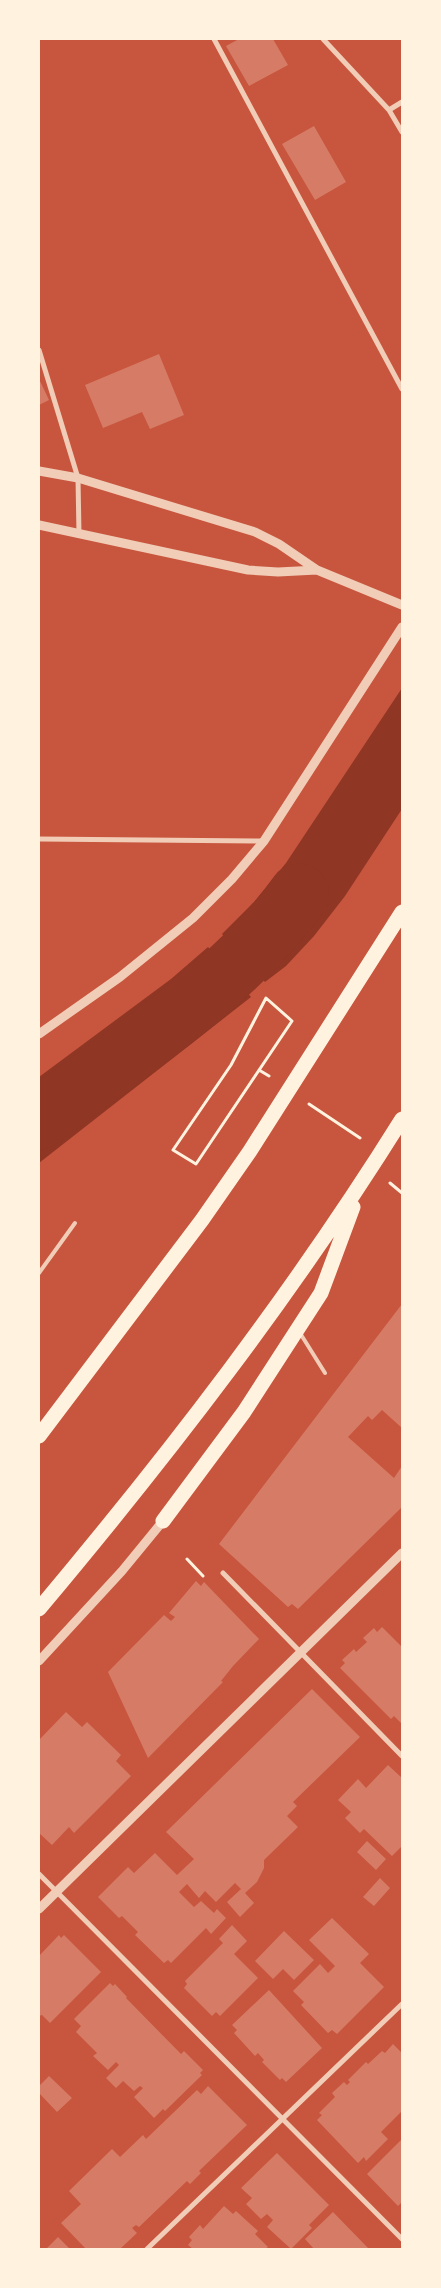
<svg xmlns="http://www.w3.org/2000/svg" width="441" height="2288" viewBox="0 0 441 2288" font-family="Ubuntu,sans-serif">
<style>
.water{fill:#8f3625}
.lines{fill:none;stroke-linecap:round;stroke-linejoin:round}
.river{stroke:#8f3625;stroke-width:61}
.building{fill:#d67c66}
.path{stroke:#fff3e0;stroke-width:3}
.service{stroke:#f1ccb7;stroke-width:4}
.minor{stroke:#f1ccb7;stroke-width:5}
.tertiary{stroke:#f1ccb7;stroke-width:9}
.motorway{stroke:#fff3e0;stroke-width:15}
</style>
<rect width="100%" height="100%" fill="#c8553d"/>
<path class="water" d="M 402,688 L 402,809 L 345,896 L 314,936 L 286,966 L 265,982 L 222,934 L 255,901 L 286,863 Z
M 208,947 L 251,997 L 39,1163 L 39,1077 L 171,979 Z"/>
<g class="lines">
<path class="river" d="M 39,1119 C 128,1052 234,985 299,894"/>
</g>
<path class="building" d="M 239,39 L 273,39 L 288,65 L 249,86 L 226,46 Z
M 314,126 L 346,182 L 315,200 L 282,144 Z
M 159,354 L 184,415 L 150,429 L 142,412 L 103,428 L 85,385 Z
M 39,379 L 49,400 L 39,405 Z
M 402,1304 L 402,1428 L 382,1410 L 372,1420 L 368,1416 L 348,1437 L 394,1478 L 402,1466 L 402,1507 L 298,1609 L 292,1604 L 288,1607 L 219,1544 Z
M 196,1581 L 201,1586 L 204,1582 L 259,1639 L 233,1666 L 221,1681 L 223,1682 L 148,1758 L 108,1672 L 164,1615 L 171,1621 L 175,1617 L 169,1613 Z
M 382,1627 L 402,1647 L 402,1724 L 394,1716 L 391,1719 L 340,1668 L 345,1663 L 342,1660 L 354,1649 L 356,1652 L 367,1642 L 363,1638 L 374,1628 L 377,1632 Z
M 312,1689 L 360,1737 L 293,1802 L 297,1806 L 287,1816 L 298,1827 L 264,1860 L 264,1868 L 257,1882 L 245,1893 L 254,1903 L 240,1917 L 227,1902 L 241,1889 L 235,1883 L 216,1902 L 205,1891 L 199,1898 L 187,1884 L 179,1892 L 194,1907 L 201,1901 L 214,1913 L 217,1909 L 226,1918 L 211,1934 L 206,1928 L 171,1963 L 168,1960 L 164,1963 L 135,1935 L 138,1932 L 122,1916 L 119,1918 L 98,1897 L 128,1867 L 134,1873 L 155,1853 L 177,1875 L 194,1859 L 166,1832 Z
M 66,1712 L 82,1727 L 87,1722 L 121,1755 L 116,1761 L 131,1776 L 74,1833 L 69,1827 L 52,1845 L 39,1833 L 39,1740 Z
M 388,1765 L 402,1778 L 402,1846 L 392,1856 L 364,1829 L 360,1833 L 345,1818 L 351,1812 L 338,1800 L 358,1779 L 366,1788 Z
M 367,1841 L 386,1859 L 376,1870 L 357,1852 Z
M 380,1878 L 390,1888 L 374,1906 L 363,1897 Z
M 332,1918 L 369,1954 L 360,1963 L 384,1987 L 337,2034 L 332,2030 L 328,2033 L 301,2005 L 304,2002 L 293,1991 L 320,1964 L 328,1973 L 335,1966 L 309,1940 Z
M 232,1925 L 247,1941 L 234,1954 L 258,1978 L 220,2016 L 216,2012 L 212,2016 L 184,1988 L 187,1984 L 185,1981 L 223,1943 L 219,1939 Z
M 284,1931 L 314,1960 L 294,1980 L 283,1969 L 273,1979 L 255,1961 Z
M 59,1935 L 61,1938 L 64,1935 L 101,1972 L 50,2023 L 42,2015 L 39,2016 L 39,1956 Z
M 110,1983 L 113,1986 L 115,1984 L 127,1997 L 126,1998 L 181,2054 L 184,2051 L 203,2070 L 200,2073 L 202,2075 L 165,2111 L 163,2109 L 154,2118 L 134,2097 L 143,2088 L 140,2086 L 134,2091 L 123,2081 L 116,2088 L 106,2078 L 119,2065 L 116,2062 L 108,2070 L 93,2056 L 97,2053 L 76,2032 L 81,2026 L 74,2019 Z
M 269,1990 L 322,2048 L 286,2082 L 282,2078 L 280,2080 L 262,2062 L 264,2060 L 258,2053 L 255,2056 L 234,2033 L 237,2030 L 232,2025 Z
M 393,2044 L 402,2053 L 402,2111 L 381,2132 L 388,2139 L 366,2161 L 364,2157 L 358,2163 L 317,2120 L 322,2115 L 319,2113 L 335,2097 L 332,2093 L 344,2082 L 347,2085 L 350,2082 L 348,2080 L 366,2062 L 368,2064 L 382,2051 L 385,2053 Z
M 49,2076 L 72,2098 L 57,2112 L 39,2093 L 39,2086 Z
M 208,2086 L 247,2125 L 199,2171 L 201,2173 L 190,2184 L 187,2181 L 139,2227 L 136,2225 L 132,2228 L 137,2233 L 120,2249 L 86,2249 L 61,2223 L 81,2204 L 69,2191 L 112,2149 L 120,2157 L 143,2135 L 146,2139 L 197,2090 L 201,2094 Z
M 402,2139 L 402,2202 L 398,2206 L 367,2174 Z
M 277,2153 L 329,2205 L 309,2225 L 312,2228 L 291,2249 L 267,2227 L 273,2220 L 267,2214 L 261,2219 L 246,2204 L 252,2198 L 241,2188 Z
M 224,2206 L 233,2214 L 236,2211 L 258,2231 L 255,2234 L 268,2247 L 265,2249 L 193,2249 L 188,2245 L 192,2240 L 189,2237 L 200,2225 L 203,2229 Z
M 333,2212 L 369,2249 L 314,2249 L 305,2239 Z
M 58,2237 L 70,2249 L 46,2249 Z"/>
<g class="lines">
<path class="path" d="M 266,998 L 292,1021 L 196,1164 L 173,1150 L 231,1065 Z
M 259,1070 L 269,1076
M 309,1104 L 360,1138
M 390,1183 L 402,1193
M 187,1559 L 203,1576"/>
<path class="service" d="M 39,1273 L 75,1223
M 300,1333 L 325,1373"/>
<path class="minor" d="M 214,39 L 402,389
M 323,39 L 389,110 L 402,132
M 389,110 L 402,102
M 39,350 L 78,478 L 79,534
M 39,839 L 263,841
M 223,1573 L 402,1756
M 39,1874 L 402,2239
M 147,2249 L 402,2004"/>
<path class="tertiary" d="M 39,471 L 78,478 L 255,532 L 279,544 L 317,570 L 402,605
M 39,525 L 248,570 L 278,572 L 317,570
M 39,1034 L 120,977 L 193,918 L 232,879 L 264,841 L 402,627
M 39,1661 L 122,1571 L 163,1521
M 39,1909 L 402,1553"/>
<path class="motorway" d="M 39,1436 L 202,1220 L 250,1151 L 402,912
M 163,1521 L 244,1412 L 321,1293 L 353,1207
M 39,1609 C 170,1453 294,1292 402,1119"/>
</g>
<rect width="441" height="2288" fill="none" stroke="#fff3e0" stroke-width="80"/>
</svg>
